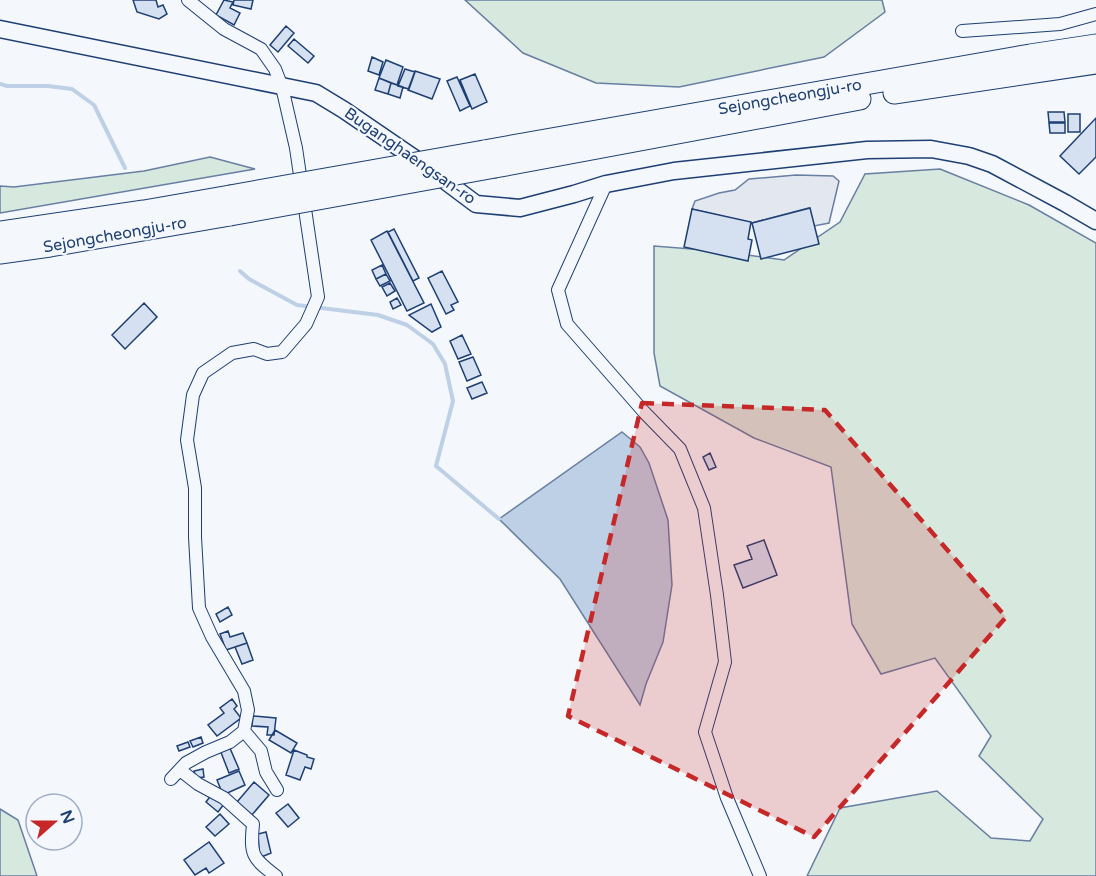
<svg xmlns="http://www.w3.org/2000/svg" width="1096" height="876" viewBox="0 0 1096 876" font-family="'Varela Round',sans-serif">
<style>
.green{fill:#d7e8df;stroke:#687fa3;stroke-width:1.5}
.parking{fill:#e3e8f0;stroke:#687fa3;stroke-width:1.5}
.water{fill:#bed0e5;stroke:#687fa3;stroke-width:1.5}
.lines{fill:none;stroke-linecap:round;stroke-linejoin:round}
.stream{stroke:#bed0e5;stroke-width:4}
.building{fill:#d5e0f0;stroke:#1d3f73;stroke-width:1.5}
.street-casing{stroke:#1d3f73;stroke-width:14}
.secondary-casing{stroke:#1d3f73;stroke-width:19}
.highway-casing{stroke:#1d3f73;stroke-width:23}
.street{stroke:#f4f7fb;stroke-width:12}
.secondary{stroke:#f4f7fb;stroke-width:16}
.highway{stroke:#f4f7fb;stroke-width:21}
.highway-bridge-casing{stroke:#1d3f73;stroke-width:23;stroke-linecap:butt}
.highway-bridge{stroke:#f4f7fb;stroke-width:21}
.marked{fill:#c62828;fill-opacity:0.2;stroke:#c62828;stroke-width:4.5;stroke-dasharray:12 8;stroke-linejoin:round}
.labels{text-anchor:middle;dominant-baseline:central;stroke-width:4.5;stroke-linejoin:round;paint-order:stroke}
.street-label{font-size:16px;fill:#1d3f73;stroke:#f4f7fb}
</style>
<rect width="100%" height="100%" fill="#f4f7fb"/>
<path class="green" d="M 465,0 L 882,0 L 885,12 L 824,57 L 679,87 L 596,83 L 523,53 Z
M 210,157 L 255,169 L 0,213 L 0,186 L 14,187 L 144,171 Z
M 940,169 L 1029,205 L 1096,243 L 1096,876 L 807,876 L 840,808 L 937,791 L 991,838 L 1030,841 L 1043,819 L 979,756 L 991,736 L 935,658 L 881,674 L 852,624 L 831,467 L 754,438 L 660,386 L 654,353 L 654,246 L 717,251 L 784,260 L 840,222 L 865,174 Z
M 0,809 L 18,820 L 37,876 L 0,876 Z"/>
<path class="parking" d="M 796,175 L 833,176 L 839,181 L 829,223 L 814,226 L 809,208 L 752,223 L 692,209 L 695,201 L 719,193 L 735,190 L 749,179 Z"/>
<path class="water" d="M 622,432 L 640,447 L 649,463 L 668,520 L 672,585 L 663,642 L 646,684 L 640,705 L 560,579 L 499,519 Z"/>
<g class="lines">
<path class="stream" d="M 0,84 L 7,86 L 48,86 L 72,89 L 94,105 L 125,168
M 240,271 L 249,279 L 297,305 L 378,315 L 407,325 L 433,344 L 445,364 L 453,401 L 436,466 L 499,519"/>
</g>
<path class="building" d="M 133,0 L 156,0 L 158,7 L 163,5 L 167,14 L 159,19 L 137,12 Z
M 224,0 L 233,2 L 230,8 L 240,13 L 234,25 L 216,15 Z
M 234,0 L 253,0 L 251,9 L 233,5 Z
M 286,26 L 294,33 L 278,52 L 270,45 Z
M 294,39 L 314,56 L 308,63 L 288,46 Z
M 372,57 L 383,62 L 379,75 L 368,71 Z
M 386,60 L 403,67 L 397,85 L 379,78 Z
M 405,69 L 415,72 L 409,89 L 398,86 Z
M 415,71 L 440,79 L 432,99 L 408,90 Z
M 475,74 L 487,102 L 472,109 L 460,80 Z
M 457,77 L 470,106 L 460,111 L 447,81 Z
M 379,78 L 391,83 L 388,94 L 375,90 Z
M 391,83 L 403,87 L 400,98 L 388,94 Z
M 1048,112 L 1064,112 L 1065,122 L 1049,122 Z
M 1068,114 L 1080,114 L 1080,132 L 1068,132 Z
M 1096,118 L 1096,157 L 1079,174 L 1060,156 Z
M 1049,123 L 1065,123 L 1065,133 L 1050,133 Z
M 810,208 L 819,244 L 761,259 L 752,223 Z
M 692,209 L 751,222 L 748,239 L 752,240 L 748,261 L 684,247 Z
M 394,229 L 419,278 L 413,281 L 388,232 Z
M 387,231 L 424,303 L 407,311 L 371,240 Z
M 382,265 L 386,274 L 376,279 L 372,270 Z
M 442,271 L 458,302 L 451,305 L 454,310 L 446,314 L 428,278 Z
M 386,274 L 390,281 L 380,286 L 376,279 Z
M 390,283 L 395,291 L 387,296 L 382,287 Z
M 397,298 L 401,305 L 393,309 L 390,302 Z
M 144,303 L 157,317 L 125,349 L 112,335 Z
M 431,304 L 441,327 L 432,332 L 409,315 Z
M 462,335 L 471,354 L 458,359 L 450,341 Z
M 473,357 L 481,375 L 467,381 L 459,362 Z
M 482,382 L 487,393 L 472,399 L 467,388 Z
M 710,453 L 716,467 L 709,470 L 703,457 Z
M 764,540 L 777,575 L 743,588 L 734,565 L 752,559 L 747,546 Z
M 228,607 L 232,615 L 220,622 L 216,614 Z
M 228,631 L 230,637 L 243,633 L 247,643 L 226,650 L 220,634 Z
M 247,643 L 253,660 L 242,664 L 235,647 Z
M 232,699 L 237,706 L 234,709 L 241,718 L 217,736 L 208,725 L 224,713 L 220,708 Z
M 253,716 L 276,718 L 274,735 L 267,735 L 268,727 L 252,726 Z
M 275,730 L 297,743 L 291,753 L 269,740 Z
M 201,737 L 203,743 L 193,747 L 190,741 Z
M 188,742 L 190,747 L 179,751 L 177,746 Z
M 229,746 L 239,769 L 229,773 L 220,750 Z
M 294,750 L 307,755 L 307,757 L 314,759 L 311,769 L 305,767 L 300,780 L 286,775 Z
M 203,769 L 204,777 L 196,778 L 194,771 Z
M 239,771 L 245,785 L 223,795 L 217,780 Z
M 254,782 L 269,795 L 251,816 L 237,802 Z
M 212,794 L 224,804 L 218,812 L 206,802 Z
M 288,804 L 299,818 L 288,827 L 276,813 Z
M 220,814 L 229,824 L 215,836 L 206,827 Z
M 266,832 L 271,853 L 259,858 L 256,850 L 259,849 L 258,834 Z
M 209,842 L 224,863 L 209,873 L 206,868 L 195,875 L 184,860 Z"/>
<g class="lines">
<defs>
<path id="street" d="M 962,31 L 1060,24 L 1096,14
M 606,184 L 558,290 L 567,324 L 644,412 L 680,449 L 704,508 L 717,595 L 725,662 L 705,732 L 727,798 L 760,876
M 244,731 L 261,751 L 266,772 L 277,790
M 180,770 L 198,784 L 224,798 L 253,824 C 250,855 252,858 276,876
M 171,779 L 186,763 L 206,752 L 230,742 L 244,731 L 248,710 L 244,691 L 212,637 L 199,608 L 195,537 L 195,488 L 187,440 L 193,395 L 203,373 L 232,353 L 254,349 L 267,354 L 282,352 L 306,324 L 318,297 L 296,148 L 282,87 L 275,69 L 261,49 L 224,29 L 188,0"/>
<path id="secondary" d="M 0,29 L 316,93 L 344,110 L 420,162 L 476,204 L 520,208 L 574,194 L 606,184 L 674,171 L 867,150 L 931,149 L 969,156 L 992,164 L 1065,203 L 1096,221"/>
<path id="highway" d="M 894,93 L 1096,63
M 484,151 L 1030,55 L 1096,45
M 495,167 L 860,99
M 0,232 L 144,211 L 230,196
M 0,253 L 50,246 L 230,215"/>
</defs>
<use href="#street" class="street-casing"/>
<use href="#secondary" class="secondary-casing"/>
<use href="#highway" class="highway-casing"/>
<use href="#street" class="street"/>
<use href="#secondary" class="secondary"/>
<use href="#highway" class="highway"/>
<defs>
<path id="highway-bridge" d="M 230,196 L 484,151
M 230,215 L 495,167"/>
</defs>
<use href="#highway-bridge" class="highway-bridge-casing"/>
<use href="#highway-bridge" class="highway-bridge"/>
</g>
<path class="marked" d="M 642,403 L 825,410 L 1006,617 L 814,837 L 568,716 Z"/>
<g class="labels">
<g class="street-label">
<text transform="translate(790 97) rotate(-10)">Sejongcheongju-ro</text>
<text transform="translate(410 156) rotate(35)">Buganghaengsan-ro</text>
<text transform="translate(115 235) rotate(-10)">Sejongcheongju-ro</text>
</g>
</g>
<g transform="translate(54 822) rotate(69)"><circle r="28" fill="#f4f7fb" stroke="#9eadc5" stroke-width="1.5"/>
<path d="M0-4.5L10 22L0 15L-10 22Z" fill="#c62828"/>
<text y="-9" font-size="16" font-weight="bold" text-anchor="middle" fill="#1d3f73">N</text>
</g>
</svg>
